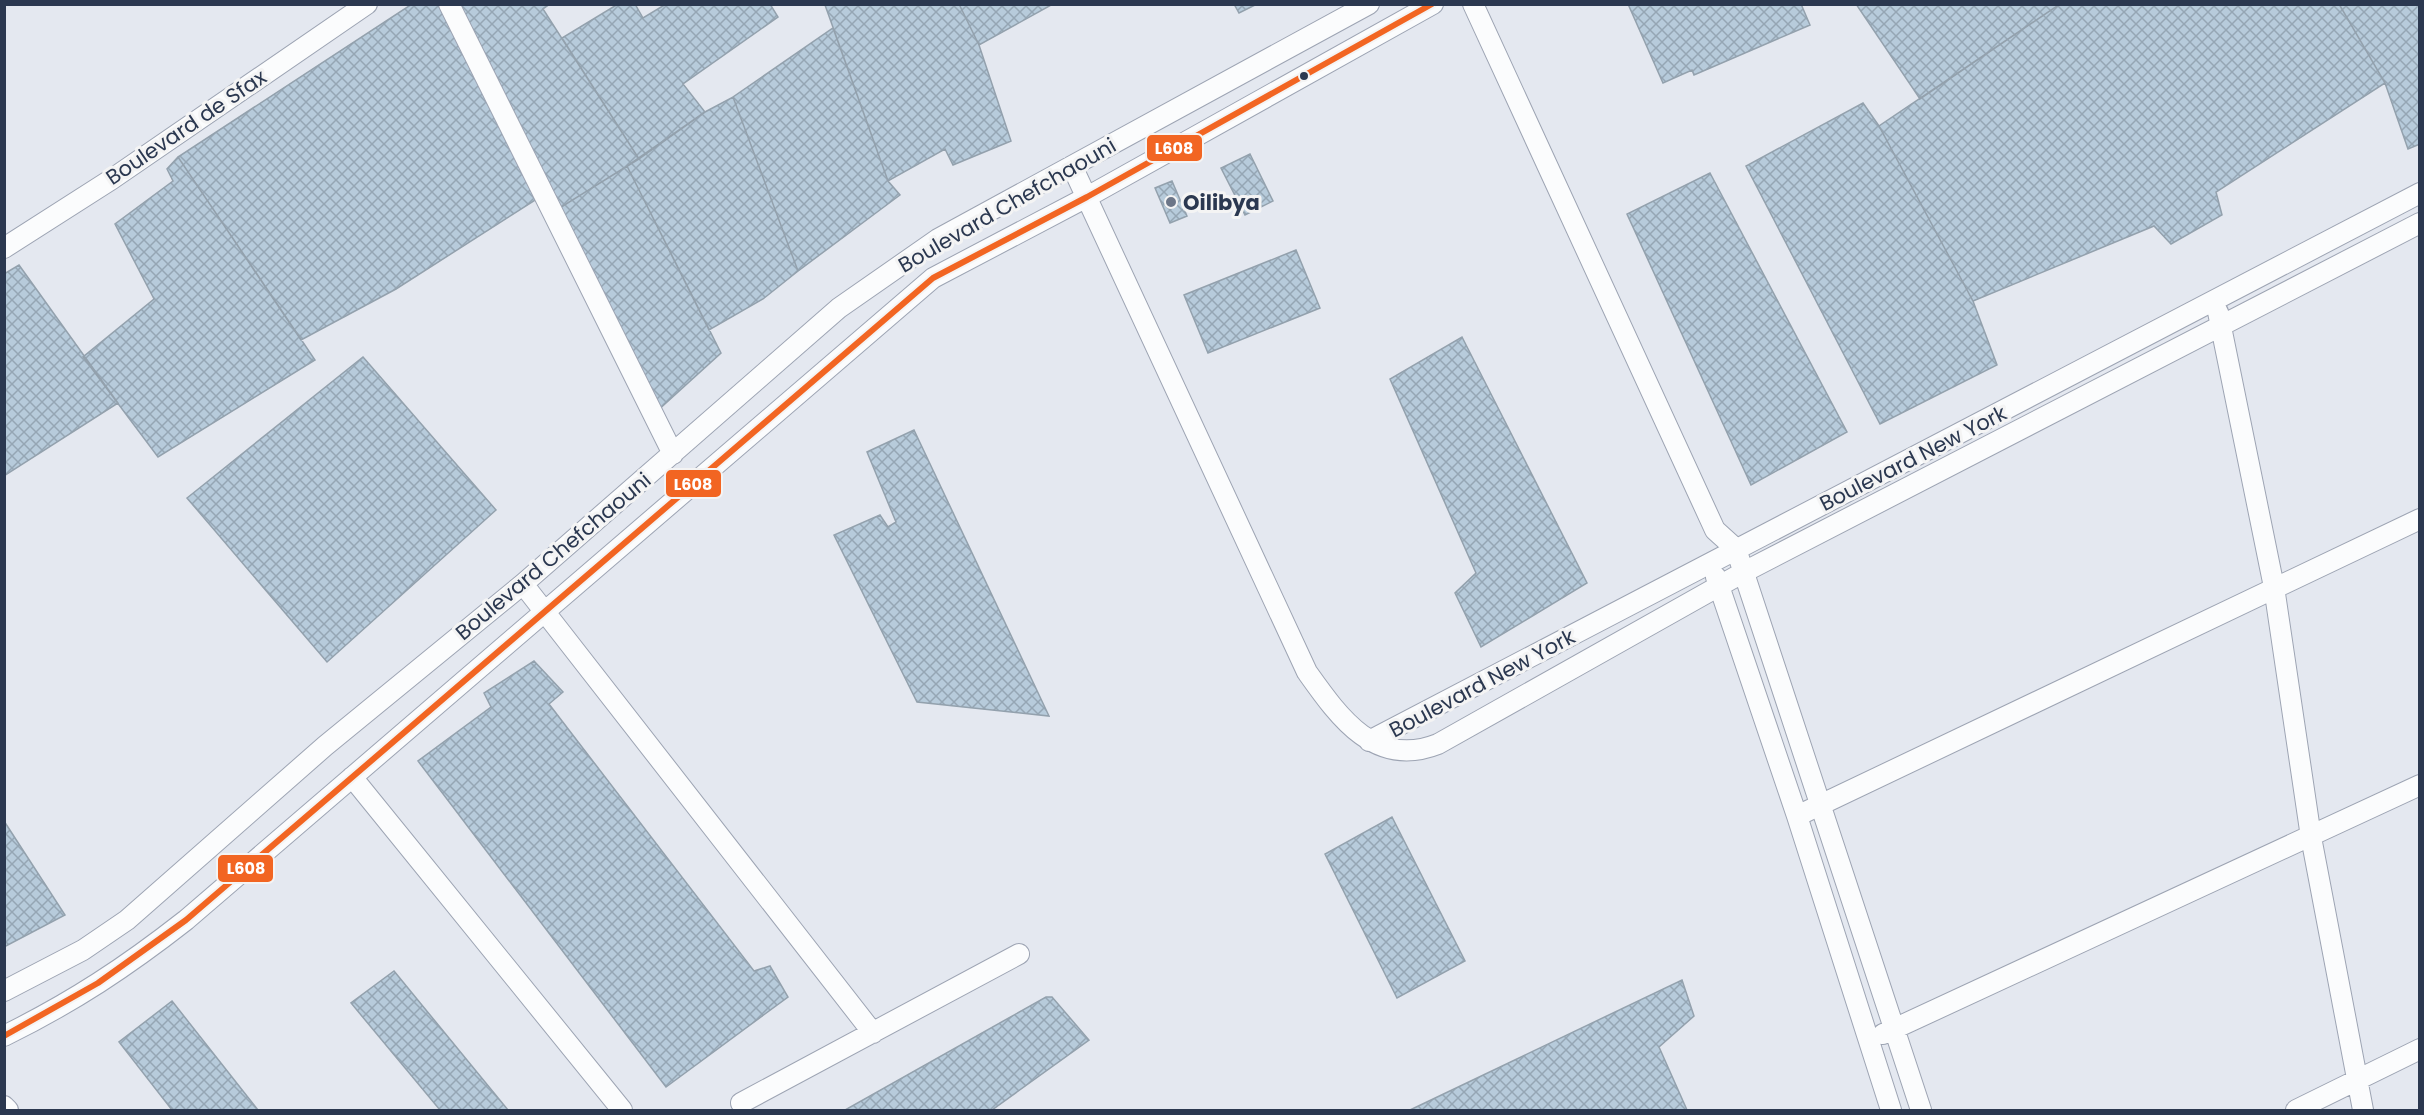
<svg xmlns="http://www.w3.org/2000/svg" width="2424" height="1115" viewBox="0 0 2424 1115" font-family="Poppins,sans-serif">
<style>
.building{fill:url(#building-cross-hatch);stroke:#93a1ad;stroke-width:1.5}
.lines{fill:none;stroke-linecap:round;stroke-linejoin:round}
.minor-casing{stroke:#9da4b3;stroke-width:22}
.minor{stroke:#fbfcfd;stroke-width:20}
.bus-1-casing{stroke:#f4f4f4;stroke-width:10}
.bus-1{stroke:#f26522;stroke-width:6}
.bus-dot{fill:#2b3850;stroke:#f4f4f4;stroke-width:2}
.poi-dot{fill:#6c7688;stroke:#f4f4f4;stroke-width:2}
.labels{text-anchor:middle;dominant-baseline:central;stroke-width:6;stroke-linejoin:round;paint-order:stroke}
.street-label{font-size:21px;fill:#2b3850;stroke:#f4f4f4}
.poi-label{font-size:21px;font-weight:bold;fill:#2b3850;stroke:#f4f4f4;text-anchor:start}
.line-badge{stroke:#f4f4f4;stroke-width:2}
.badge-label{font-size:16px;text-anchor:middle;font-weight:bold;fill:#fff}
</style>
<defs>
<pattern id="building-cross-hatch" width="8" height="8" patternUnits="userSpaceOnUse" patternTransform="scale(1.5)"><rect width="8" height="8" fill="#b7cbdb"/><path d="M0 0l8 8M0 8l8-8" fill="none" stroke="#95a6b4"/></pattern>
</defs>
<rect width="100%" height="100%" fill="#e4e8f0"/>
<path class="building" d="M 412,4 L 445,4 L 540,197 L 396,289 L 301,340 L 178,157 Z
M 458,4 L 550,4 L 543,9 L 639,159 L 558,209 Z
M 618,4 L 635,4 L 643,18 L 666,4 L 770,4 L 778,17 L 683,84 L 705,112 L 639,159 L 562,38 Z
M 959,4 L 1053,4 L 979,45 Z
M 959,4 L 979,45 L 1011,141 L 953,165 L 945,149 L 888,181 L 825,5 Z
M 1234,4 L 1257,4 L 1239,13 Z
M 1628,4 L 1801,4 L 1810,25 L 1694,75 L 1692,70 L 1663,83 Z
M 1856,4 L 2060,4 L 1920,99 Z
M 2060,4 L 2339,4 L 2385,83 L 2216,192 L 2222,215 L 2171,244 L 2154,226 L 1973,301 L 1879,126 Z
M 2339,4 L 2420,4 L 2420,144 L 2408,149 L 2385,83 Z
M 833,28 L 888,181 L 900,195 L 798,271 L 733,97 Z
M 733,97 L 798,271 L 763,299 L 709,330 L 627,166 L 705,112 Z
M 1863,103 L 1879,126 L 1973,301 L 1997,365 L 1880,424 L 1746,166 Z
M 1250,154 L 1273,201 L 1245,215 L 1221,168 Z
M 178,157 L 315,360 L 158,457 L 83,357 L 154,299 L 115,224 L 173,181 L 167,169 Z
M 627,166 L 721,353 L 656,412 L 558,209 Z
M 1710,173 L 1847,432 L 1751,485 L 1627,214 Z
M 1172,181 L 1187,216 L 1170,223 L 1155,188 Z
M 1296,250 L 1320,308 L 1208,353 L 1184,295 Z
M 19,265 L 118,403 L 4,476 L 4,274 Z
M 1462,337 L 1587,583 L 1481,647 L 1455,593 L 1476,573 L 1390,379 Z
M 363,357 L 496,510 L 327,662 L 187,498 Z
M 914,430 L 1049,716 L 917,702 L 834,535 L 880,515 L 888,527 L 896,522 L 867,452 Z
M 534,661 L 563,692 L 549,704 L 754,971 L 770,966 L 788,997 L 666,1087 L 418,761 L 491,707 L 484,693 Z
M 1392,817 L 1465,961 L 1397,998 L 1325,854 Z
M 4,821 L 65,915 L 4,947 Z
M 394,971 L 508,1110 L 440,1110 L 351,1003 Z
M 1682,980 L 1694,1016 L 1659,1047 L 1687,1110 L 1410,1110 Z
M 1046,997 L 1052,997 L 1089,1040 L 992,1110 L 845,1110 Z
M 172,1001 L 258,1110 L 172,1110 L 119,1042 Z"/>
<g class="lines">
<defs>
<path id="minor" d="M 449,4 L 673,454
M 1473,4 L 1715,530 L 1736,549 L 1921,1110
M 1072,166 L 1307,672 C 1339,717 1375,769 1438,744 L 1744,572 L 2420,223
M 4,248 L 112,179 L 367,4
M 2218,312 L 2274,587 L 2311,837 L 2363,1110
M 1716,577 L 1797,816 L 1891,1110
M 523,584 L 873,1033
M 1369,741 L 2420,193
M 352,777 L 622,1110
M 1797,816 L 2420,519
M 4,991 L 83,950 L 127,920 L 325,746 L 523,584 L 839,308 L 938,239 L 1369,4
M 1883,1034 L 2420,785
M 4,1036 C 73,1002 126,967 186,920 L 933,278 L 1087,197 L 1433,4
M 741,1103 L 1019,954
M 4,1106 L 8,1110
M 2296,1110 L 2420,1049"/>
</defs>
<use href="#minor" class="minor-casing"/>
<use href="#minor" class="minor"/>
<defs>
<path id="bus-1" d="M 4,1036 L 98,983 L 186,920 L 933,278 L 1087,197 L 1432,4"/>
</defs>
<use href="#bus-1" class="bus-1-casing"/>
<use href="#bus-1" class="bus-1"/>
</g>
<circle class="bus-dot" cx="1304" cy="76" r="5"/>
<circle class="poi-dot" cx="1171" cy="202" r="6"/>
<g class="labels">
<g class="street-label">
<text transform="translate(186 127) rotate(-34)">Boulevard de Sfax</text>
<text transform="translate(1007 205) rotate(-30)">Boulevard Chefchaouni</text>
<text transform="translate(1913 458) rotate(-27)">Boulevard New York</text>
<text transform="translate(553 556) rotate(-40)">Boulevard Chefchaouni</text>
<text transform="translate(1482 683) rotate(-28)">Boulevard New York</text>
</g>
<g class="poi-label">
<text x="1183" y="202">Oilibya</text>
</g>
</g>
<g class="line-badge">
<rect x="1146" y="134" width="57" height="28" rx="6" fill="#f26522"/>
<rect x="665" y="469" width="57" height="29" rx="6" fill="#f26522"/>
<rect x="217" y="854" width="57" height="29" rx="6" fill="#f26522"/>
</g>
<g class="badge-label">
<text x="1174" y="154">L608</text>
<text x="693" y="490">L608</text>
<text x="246" y="874">L608</text>
</g>
<rect width="2424" height="1115" fill="none" stroke="#2b3850" stroke-width="12"/>
</svg>
